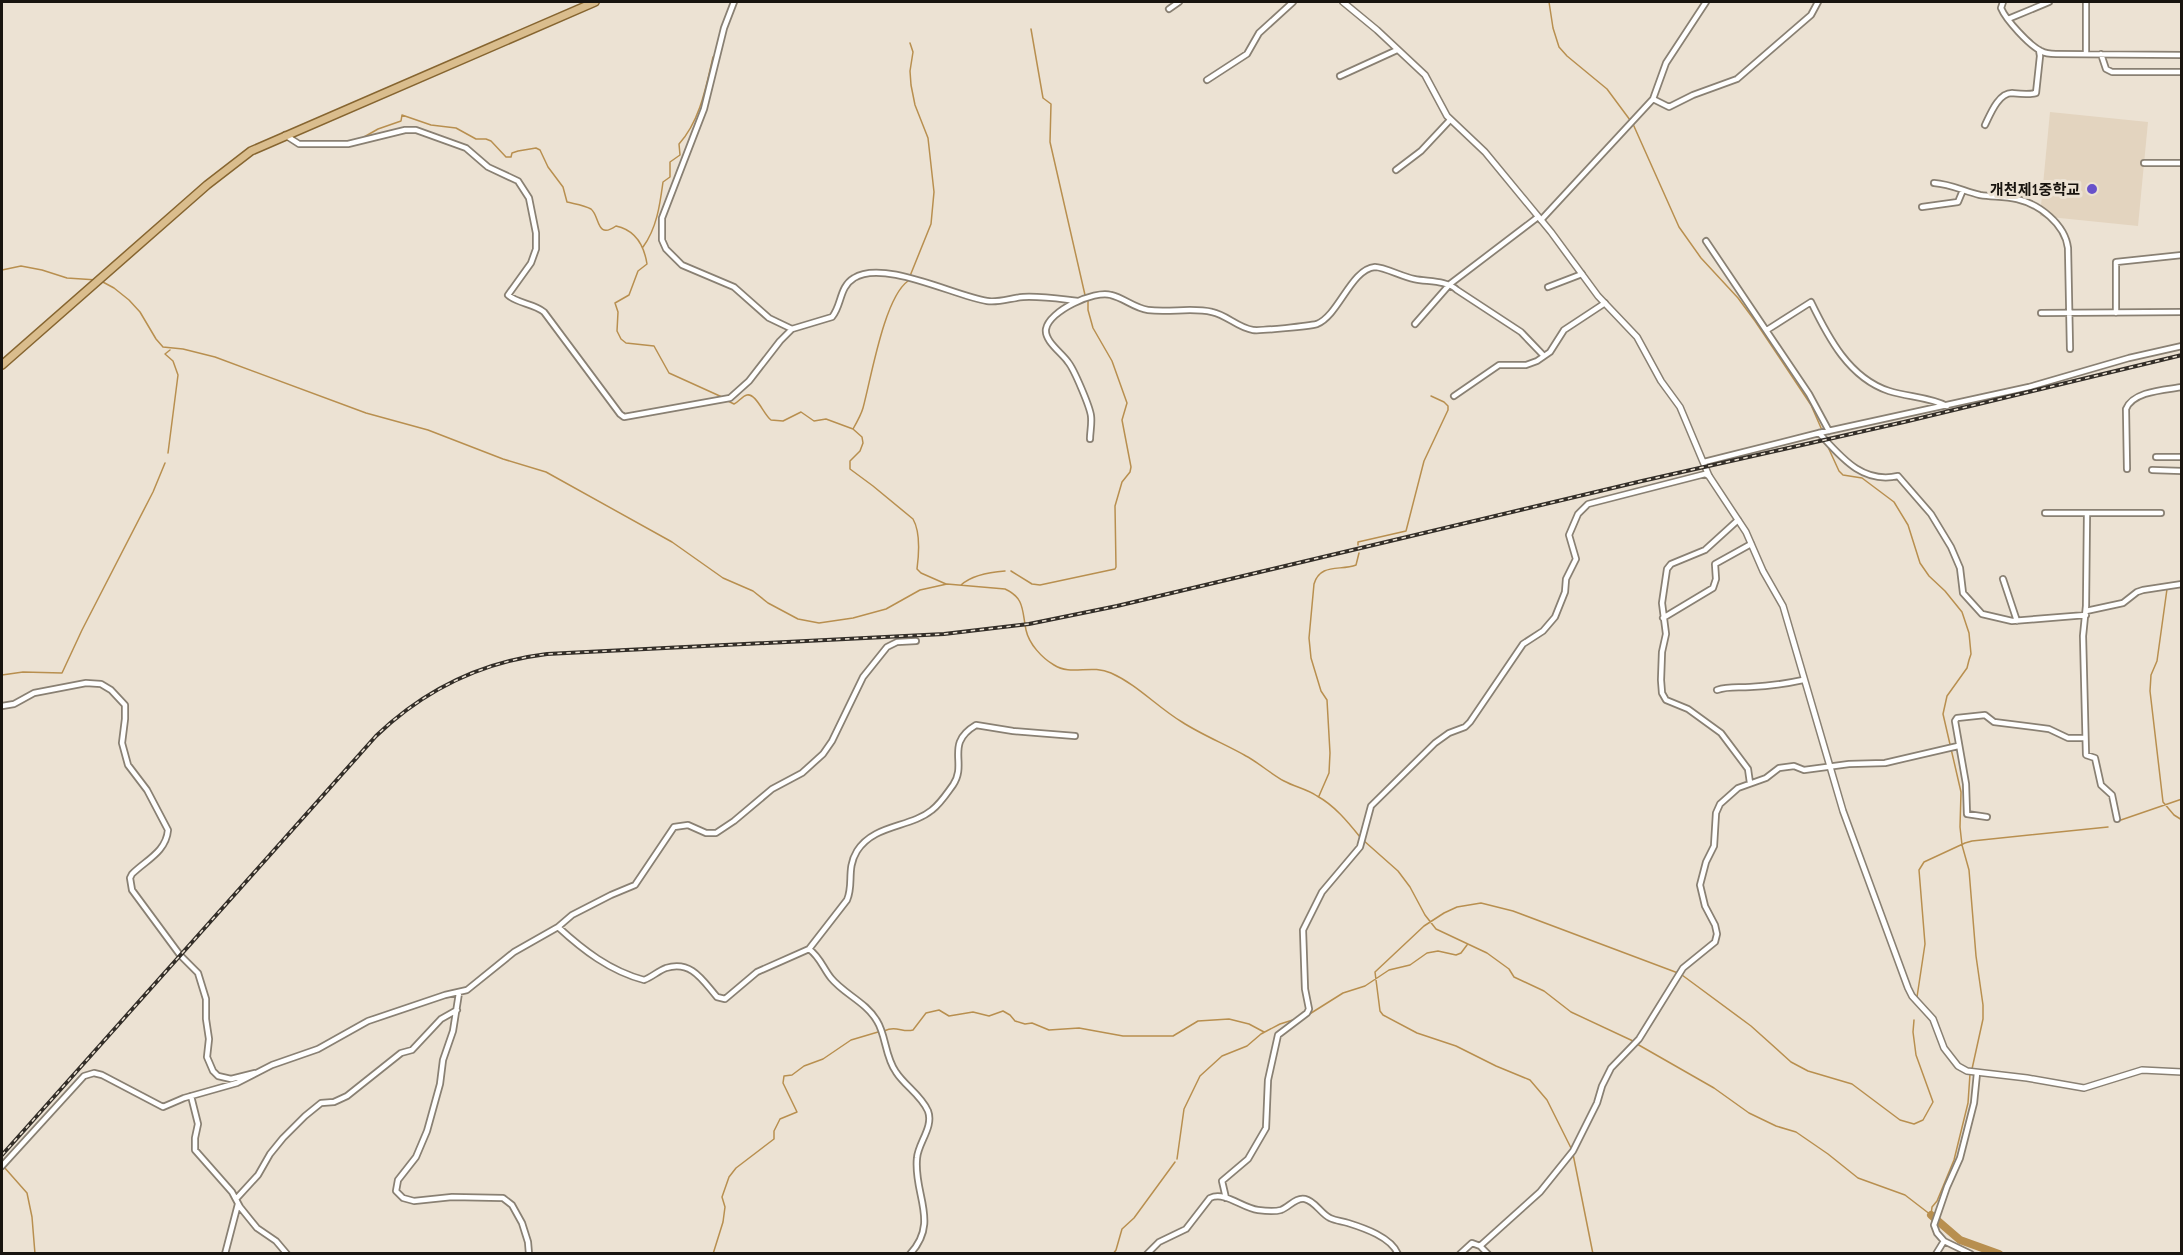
<svg xmlns="http://www.w3.org/2000/svg" width="2183" height="1255" viewBox="0 0 2183 1255" font-family="'PT Sans Narrow','Noto Sans KR',sans-serif">
<style>
.built{fill:#e3d4bf}
.lines{fill:none;stroke-linecap:round;stroke-linejoin:round}
.stream{stroke:#b88f4f;stroke-width:1.5}
.river{stroke:#b88f4f;stroke-width:8}
.minor-casing{stroke:#898073;stroke-width:8}
.tertiary-casing{stroke:#898073;stroke-width:8}
.primary-casing{stroke:#866530;stroke-width:10}
.minor{stroke:#fff;stroke-width:4.5}
.tertiary{stroke:#fff;stroke-width:5}
.primary{stroke:#dabd8d;stroke-width:7}
.rail-casing{stroke:#332e28;stroke-width:4}
.rail{stroke:#ece2d3;stroke-width:1.5;stroke-dasharray:4.5;stroke-linecap:butt}
.poi-dot{fill:#6751ca;stroke:#ece2d3;stroke-width:2}
.labels{text-anchor:middle;dominant-baseline:central;stroke-width:6;stroke-linejoin:round;paint-order:stroke}
.poi-label{font-size:15px;font-weight:bold;fill:#18140f;stroke:#ece2d3;text-anchor:end}
</style>
<rect width="100%" height="100%" fill="#ece2d3"/>
<path class="built" d="M 2050,112 L 2148,122 L 2138,226 L 2040,216 Z"/>
<g class="lines">
<path class="stream" d="M 1549,2 L 1553,28 L 1559,47 L 1567,56 L 1607,89 L 1630,120
M 1031,29 L 1043,98 L 1051,104 L 1050,142 L 1085,295
M 1633,124 L 1679,227 L 1701,258 L 1738,298 L 1755,321 L 1811,405 L 1825,437
M 364,137 L 378,129 L 401,121 L 402,115 L 431,125 L 456,128 L 476,139 L 486,139 L 491,141 L 506,157 L 511,157 L 512,153 L 518,151 L 536,148 L 540,150 L 548,167 L 563,187 L 567,202 C 575,204 584,205 591,209 C 600,216 596,240 616,226 C 635,230 644,245 647,264 L 638,271 L 629,295 L 615,303 L 618,312 L 617,331 L 621,339 L 626,343 L 654,346 L 669,373 L 722,397
M 346,142 L 354,140
M 643,247 C 657,228 660,204 663,182 L 670,177 L 670,162 L 680,155 L 679,144 C 700,121 706,87 713,57
M 2,270 L 21,266 L 42,270 L 67,278 L 97,280
M 910,276 L 931,224 L 934,192 L 928,138 L 915,105 L 911,85 L 910,71 L 913,52 L 910,43
M 101,281 L 114,288 L 129,300 L 140,312 L 156,339 L 163,347 L 183,349 L 215,357 L 366,413 L 428,430 L 503,459 L 546,472 L 672,542 L 723,578 L 753,591 L 768,603 L 798,619 L 819,623 L 853,618 L 886,609 L 920,590 L 947,584 L 1005,589 C 1025,598 1022,611 1026,630 C 1029,644 1042,658 1054,665 C 1071,676 1091,664 1111,673 C 1138,685 1157,707 1182,722 C 1202,735 1225,744 1246,756 C 1259,763 1271,774 1284,781 C 1295,787 1307,789 1317,796 C 1334,805 1348,822 1360,837
M 726,400 L 734,404 C 739,402 742,396 747,395 C 756,393 764,415 771,420 L 783,421 L 801,412 L 814,421 L 826,419 L 853,429 L 862,437 L 863,443 L 860,451 L 850,461 L 850,469 L 873,486 L 913,519 C 921,533 919,554 917,569 L 921,573 L 946,584
M 853,429 C 857,422 861,415 863,408 C 871,379 884,298 908,281
M 1828,447 L 1839,471 L 1843,475 L 1862,478 L 1894,502 L 1908,525 L 1920,563 L 1929,576 L 1945,591 L 1962,612 L 1969,633 L 1971,654 L 1969,660 L 1967,668 L 1947,696 L 1943,714 L 1961,792 L 1960,827 L 1962,845 L 1969,870 L 1976,956 L 1983,1005 L 1983,1019 L 1972,1069
M 168,453 L 178,375 L 173,361 L 165,354 L 170,350
M 1358,545 L 1358,542 L 1406,531 L 1424,461 L 1448,410 L 1448,406 L 1444,402 L 1431,396
M 1011,571 L 1032,584 L 1040,585 L 1115,569 L 1116,567 L 1115,506 L 1122,482 L 1130,472 L 1131,467 L 1122,420 L 1127,403 L 1112,361 L 1093,328 L 1088,310 L 1088,301
M 961,585 C 972,575 991,572 1005,571
M 2167,589 L 2157,661 L 2151,675 L 2150,691 L 2163,802 L 2174,815 L 2182,820
M 2,675 L 23,672 L 62,673 L 82,630 L 153,492 L 165,463
M 1319,796 L 1329,773 L 1330,753 L 1327,700 L 1321,691 L 1311,658 L 1309,638 L 1314,584 C 1320,563 1340,571 1356,565 L 1359,553
M 2118,821 L 2182,799
M 1363,840 L 1398,871 L 1410,887 L 1425,915 L 1436,929 L 1487,953 L 1509,969 L 1514,977 L 1544,991 L 1571,1012 L 1633,1041
M 1682,975 L 1751,1026 L 1791,1062 L 1808,1071 L 1852,1084 L 1900,1120 L 1914,1124 L 1923,1120 L 1933,1102 L 1916,1055 L 1913,1032 L 1914,1020
M 1917,997 L 1925,944 L 1919,870 L 1924,862 L 1965,843 L 1972,841 L 2108,827
M 1308,1015 L 1343,993 L 1365,986 L 1389,970 L 1410,965 L 1427,953 L 1438,951 L 1456,955 L 1461,953 L 1467,945
M 884,1031 C 897,1025 902,1033 913,1030 L 926,1013 L 939,1010 L 949,1016 L 973,1012 L 989,1016 L 1003,1011 L 1010,1015 L 1015,1021 L 1025,1024 L 1032,1023 L 1049,1030 L 1079,1028 L 1123,1036 L 1173,1036 L 1198,1021 L 1229,1019 L 1249,1024 L 1264,1032
M 1637,1044 L 1714,1088 L 1749,1113 L 1776,1126 L 1796,1132 L 1828,1154 L 1858,1178 L 1905,1195 L 1931,1215 L 1932,1207 L 1937,1201 L 1954,1160 L 1968,1103 L 1970,1074
M 1572,1150 L 1547,1100 L 1530,1080 L 1496,1066 L 1456,1046 L 1417,1033 L 1383,1015 L 1380,1011 L 1375,972 L 1424,926 L 1444,913 L 1457,907 L 1481,903 L 1513,911 L 1678,973
M 1573,1154 L 1593,1254
M 1177,1159 L 1184,1109 L 1200,1076 L 1222,1056 L 1247,1046 L 1261,1034 L 1280,1024 L 1296,1019
M 4,1167 L 27,1193 L 32,1217 L 35,1254
M 713,1254 L 723,1222 L 725,1207 L 722,1197 L 729,1177 L 736,1168 L 774,1139 L 774,1131 L 780,1119 L 797,1112 L 783,1083 L 784,1076 L 792,1075 L 804,1066 L 823,1059 L 851,1040 L 878,1032
M 1113,1254 L 1116,1250 L 1122,1229 L 1134,1218 L 1175,1162"/>
<path class="river" d="M 1931,1215 L 1960,1240 L 1999,1254"/>
<defs>
<path id="minor" d="M 734,2 L 724,28 L 704,109 L 662,218 L 662,240 L 666,249 L 682,265 L 734,287 L 769,318 L 792,329
M 2003,2 L 2001,8 C 2006,20 2029,45 2041,51 C 2046,54 2051,54 2056,54 L 2182,55
M 1169,9 L 1179,2
M 2008,19 L 2049,2
M 2086,54 L 2086,2
M 2101,54 L 2106,69 L 2112,72 L 2182,72
M 1340,76 L 1397,50
M 1207,80 L 1247,54 L 1259,33 L 1293,2
M 1653,99 L 1669,107 L 1693,95 L 1737,79 L 1811,15 L 1818,2
M 1985,125 C 1990,115 1998,93 2012,93 C 2021,94 2028,95 2036,93 L 2040,56 L 2039,50
M 285,135 L 299,144 L 348,144 L 405,130 L 416,130 L 466,148 L 488,167 L 518,181 L 529,198 L 536,233 L 536,249 L 531,263 L 508,295 C 518,304 533,303 544,312 L 620,414 L 624,417 L 730,398 L 749,381 L 780,341 L 792,329 L 832,317 C 842,305 839,287 854,278 C 883,259 955,296 987,301 C 998,303 1011,298 1023,297 C 1042,296 1060,299 1078,301
M 2144,163 L 2182,163
M 1396,170 L 1421,151 L 1450,120
M 1934,183 C 1950,184 1964,191 1980,195 C 1992,197 2004,196 2017,199 C 2039,204 2065,224 2068,248 L 2070,349
M 1922,207 L 1958,202 L 1963,190
M 1541,220 L 1653,99 L 1666,63 L 1706,2
M 1706,241 L 1809,394 L 1829,431
M 1548,287 L 1582,274
M 2041,313 L 2182,312
M 2116,313 L 2116,262 L 2182,255
M 1415,324 L 1450,284 L 1538,217
M 1767,330 L 1811,302 C 1828,337 1849,378 1889,391 C 1908,397 1929,397 1947,406
M 1454,396 L 1499,365 L 1526,365 L 1537,361 L 1550,352 L 1564,330 L 1605,303
M 1819,433 C 1841,457 1862,484 1898,476 L 1931,514 L 1951,547 L 1960,568 L 1963,593 L 1982,614 L 2012,621 L 2086,615
M 1090,439 C 1090,432 1092,424 1091,416 C 1090,407 1074,369 1068,362 C 1062,353 1044,341 1046,329 C 1049,311 1094,290 1111,295 C 1124,298 1134,308 1148,310 C 1170,313 1191,307 1212,312 C 1227,315 1238,328 1253,330 C 1262,331 1309,326 1317,324 C 1339,315 1351,269 1375,267 C 1384,267 1403,277 1414,279 C 1428,282 1446,280 1457,290 L 1521,332 L 1544,356
M 2156,457 L 2182,457
M 1704,462 L 1819,433 L 2029,387 L 2129,358 L 2182,346
M 2127,469 L 2126,409 C 2133,391 2165,390 2182,387
M 2152,470 L 2182,471
M 2045,513 L 2161,513
M 2087,514 L 2086,606 L 2083,636 L 2086,755 L 2095,758 L 2101,785 L 2112,795 L 2117,819
M 1738,520 L 1705,550 L 1671,564 L 1667,569 L 1662,603 L 1666,634 L 1662,652 L 1661,680 L 1662,693 L 1666,700 L 1688,709 L 1721,733 L 1748,769 L 1750,783
M 2003,579 L 2017,621
M 2086,611 L 2123,603 L 2137,592 L 2143,590 L 2182,584
M 1663,618 L 1713,588 L 1716,579 L 1715,564 L 1751,544
M 1717,690 C 1729,686 1738,688 1750,687 C 1768,686 1785,684 1803,680
M 2,706 L 14,704 L 34,693 L 86,683 L 101,684 L 111,690 L 125,705 L 125,719 L 122,743 L 128,765 L 147,790 L 168,830 C 166,852 146,860 132,874 L 130,878 L 132,890 L 180,955 L 198,973 L 206,999 L 206,1019 L 209,1039 L 207,1057 L 213,1071 L 218,1076 L 231,1079 L 255,1073
M 1987,817 L 1967,814 L 1966,784 L 1955,721 L 1957,718 L 1985,715 L 1994,722 L 2049,729 L 2068,738 L 2085,738
M 558,927 C 583,950 610,971 644,980 C 652,977 658,971 666,968 C 692,960 703,981 717,997 L 725,999 L 757,972 L 809,949 L 847,900 C 854,884 846,869 857,851 C 874,824 910,828 932,810 C 941,803 947,793 953,785 C 968,763 944,744 976,725 L 1013,731 L 1075,736
M 809,949 C 820,957 823,968 831,978 C 844,994 866,1002 877,1021 C 886,1035 885,1057 896,1072 C 905,1086 921,1095 928,1111 C 934,1127 918,1143 917,1158 C 913,1194 940,1222 910,1254
M 459,993 L 453,1031 L 443,1060 L 440,1084 L 427,1131 L 416,1157 L 398,1180 L 396,1191 L 403,1198 L 414,1201 L 452,1197 L 503,1198 L 512,1205 L 522,1223 L 528,1242 L 529,1254
M 191,1096 L 198,1124 L 195,1138 L 195,1150 L 232,1192 L 240,1207 L 257,1228 L 276,1241 L 287,1254
M 2,1166 L 84,1076 L 94,1073 L 102,1075 L 163,1107 L 184,1098 L 237,1083 L 272,1065 L 318,1049 L 368,1021 L 445,995 L 467,990 L 514,952 L 558,927 L 572,915 L 611,895 L 635,885 L 674,827 L 688,825 L 706,833 L 716,833 L 734,821 L 772,789 L 802,773 L 823,754 L 832,741 L 863,677 L 887,647 L 897,642 L 916,641
M 1226,1198 L 1222,1181 L 1248,1159 L 1266,1128 L 1268,1080 L 1278,1035 L 1307,1013 L 1309,1009 L 1305,989 L 1303,930 L 1322,892 L 1360,847 L 1371,806 L 1435,743 L 1449,733 L 1465,727 L 1470,722 L 1523,644 L 1543,631 L 1555,617 L 1565,592 L 1566,579 L 1576,559 L 1569,535 L 1578,514 L 1588,504 L 1705,474 L 1709,476
M 236,1199 L 258,1175 L 270,1154 L 283,1138 L 305,1116 L 321,1103 L 334,1102 L 347,1096 L 401,1053 L 412,1050 L 441,1019 L 457,1010
M 1480,1246 L 1540,1192 L 1573,1151 L 1597,1103 L 1602,1086 L 1611,1068 L 1639,1039 L 1683,968 L 1715,942 L 1717,934 L 1715,925 L 1705,906 L 1700,885 L 1706,862 L 1714,846 L 1716,813 L 1720,804 L 1738,788 L 1766,778 L 1779,768 L 1794,766 L 1804,770 L 1849,764 L 1885,763 L 1958,746
M 225,1254 L 238,1204
M 1147,1254 L 1159,1242 L 1186,1229 L 1210,1198 C 1225,1191 1242,1208 1258,1210 C 1265,1211 1274,1212 1281,1210 C 1289,1207 1296,1197 1305,1199 C 1315,1201 1321,1214 1330,1218 C 1336,1221 1342,1221 1348,1223 C 1364,1228 1391,1237 1398,1254
M 1460,1254 L 1472,1243 L 1480,1246 L 1488,1254
M 1936,1254 L 1944,1241
M 1971,1254 L 1944,1241 L 1937,1233 L 1934,1225 L 1947,1187 L 1960,1158 L 1974,1103 L 1977,1073"/>
<path id="tertiary" d="M 1343,2 L 1377,30 L 1425,75 L 1447,116 L 1485,152 L 1551,232 L 1598,296 L 1637,337 L 1661,381 L 1680,407 L 1709,476 L 1746,532 L 1763,571 L 1783,606 L 1843,811 L 1908,988 L 1912,996 L 1933,1019 L 1944,1048 L 1958,1066 L 1967,1071 L 2027,1078 L 2084,1088 L 2142,1070 L 2182,1072"/>
<path id="primary" d="M 2,365 L 207,185 L 251,151 L 595,2"/>
</defs>
<use href="#minor" class="minor-casing"/>
<use href="#tertiary" class="tertiary-casing"/>
<use href="#primary" class="primary-casing"/>
<use href="#minor" class="minor"/>
<use href="#tertiary" class="tertiary"/>
<use href="#primary" class="primary"/>
<defs>
<path id="rail" d="M 2,1155 L 376,736 C 423,691 481,662 547,654 L 944,634 L 1029,624 L 1117,606 L 1642,481 L 1904,422 L 2182,355"/>
</defs>
<use href="#rail" class="rail-casing"/>
<use href="#rail" class="rail"/>
</g>
<circle class="poi-dot" cx="2092" cy="189" r="6"/>
<g class="labels">
<g class="poi-label">
<text x="2080" y="189">개천제1중학교</text>
</g>
</g>
<rect width="2183" height="1255" fill="none" stroke="#18140f" stroke-width="6"/>
</svg>
